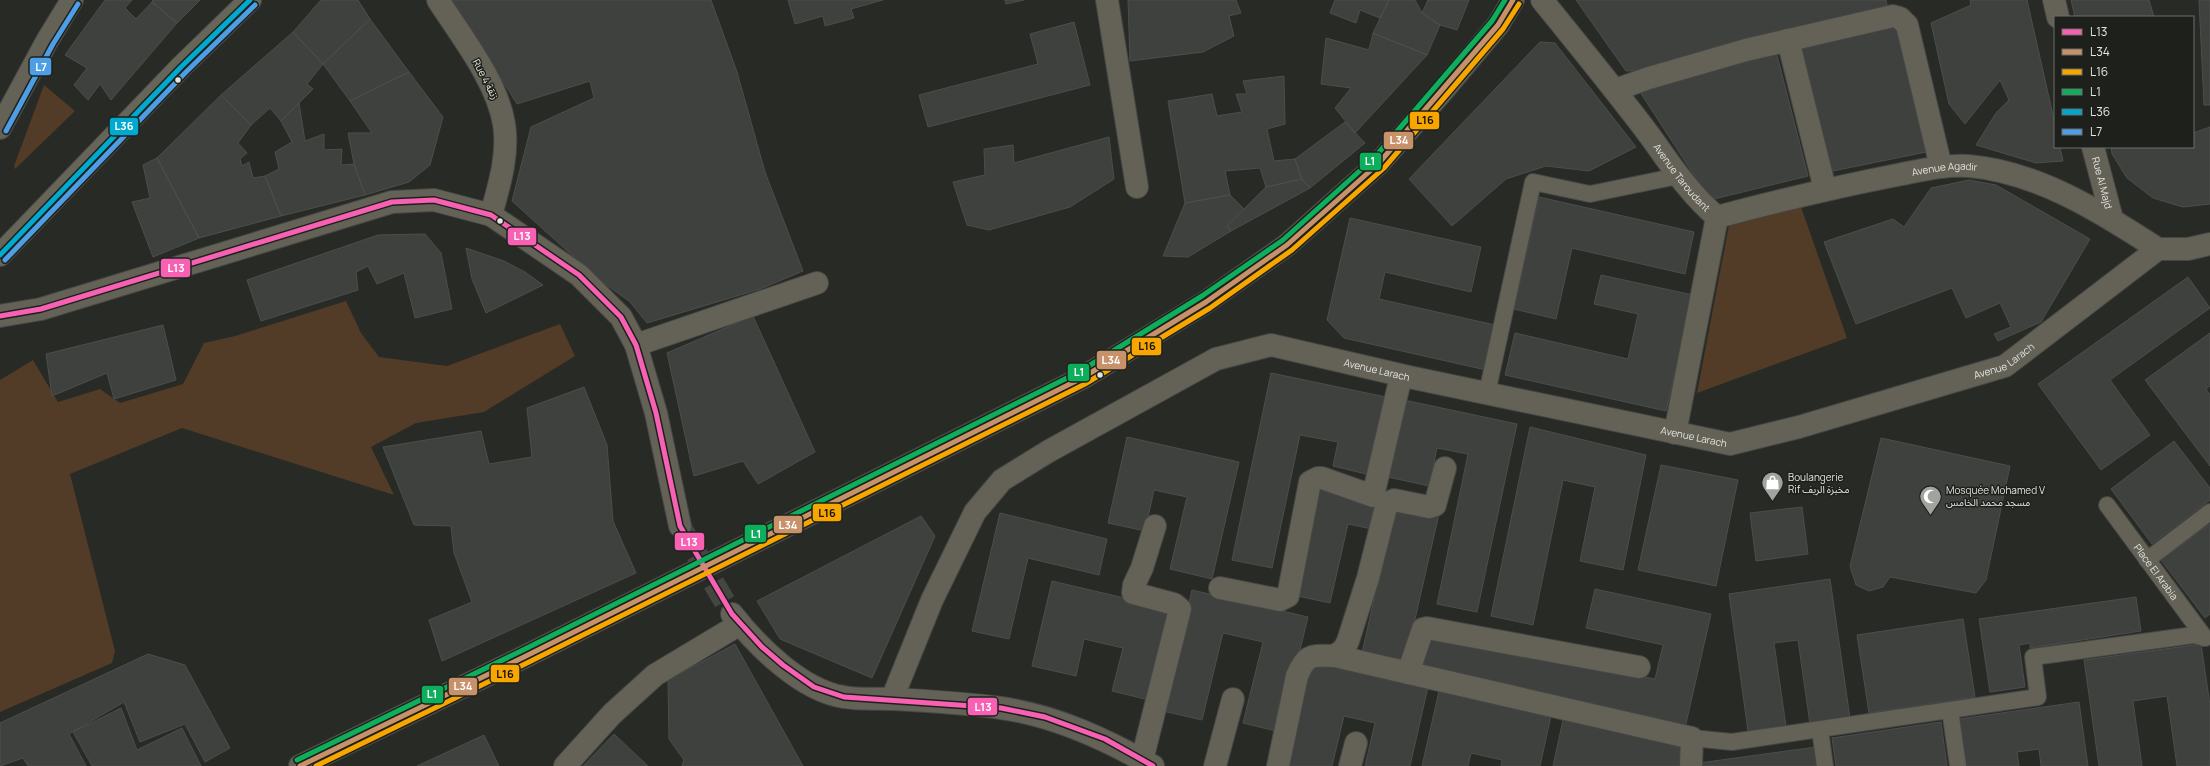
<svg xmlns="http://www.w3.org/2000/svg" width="2210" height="766" viewBox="0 0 2210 766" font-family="Manrope,'Noto Sans Arabic',sans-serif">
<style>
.green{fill:#523b27}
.building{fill:#3f413e;stroke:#4c4e4c}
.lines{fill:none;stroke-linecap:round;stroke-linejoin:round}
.tertiary-tunnel{stroke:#444642;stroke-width:22;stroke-dasharray:22 11;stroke-linecap:butt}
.service-casing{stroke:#464745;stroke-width:18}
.minor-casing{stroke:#464745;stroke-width:24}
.tertiary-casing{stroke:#464745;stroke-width:24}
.secondary-casing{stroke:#464745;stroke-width:24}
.primary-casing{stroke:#464745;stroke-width:24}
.service{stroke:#646256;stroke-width:16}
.minor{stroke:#646256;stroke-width:22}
.tertiary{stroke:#646256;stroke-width:22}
.secondary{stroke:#666558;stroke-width:22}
.primary{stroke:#646256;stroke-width:22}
.bus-1-casing{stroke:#1e211b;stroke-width:8}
.bus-2-casing{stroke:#1e211b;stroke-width:8}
.bus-3-casing{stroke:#1e211b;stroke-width:8}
.bus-4-casing{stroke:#1e211b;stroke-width:8}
.bus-5-casing{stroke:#1e211b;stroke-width:8}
.bus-6-casing{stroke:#1e211b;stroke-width:8}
.bus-1{stroke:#f860b3;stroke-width:5}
.bus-2{stroke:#c7916a;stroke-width:5}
.bus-3{stroke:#f7a600;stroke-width:5}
.bus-4{stroke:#0daf5c;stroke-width:5}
.bus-5{stroke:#00a9ce;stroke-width:5}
.bus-6{stroke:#4d9ee5;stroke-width:5}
.bus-dot{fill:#e2e4e0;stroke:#1e211b;stroke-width:1.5}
.labels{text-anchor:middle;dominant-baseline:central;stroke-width:3;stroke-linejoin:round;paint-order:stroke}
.street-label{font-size:10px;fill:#e2e4e0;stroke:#1e211b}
.poi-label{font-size:10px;fill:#e2e4e0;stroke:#1e211b;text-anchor:start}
.line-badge{stroke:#1e211b;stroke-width:1.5}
.badge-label{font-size:11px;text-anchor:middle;font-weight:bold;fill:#fff}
.pale-badge-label{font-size:11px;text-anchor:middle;font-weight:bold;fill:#111}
</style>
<rect width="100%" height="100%" fill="#282a26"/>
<path class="green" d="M 44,85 L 75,111 L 15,169 L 14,166 Z
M 1801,207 L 1847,338 L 1697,393 L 1729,225 Z
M 346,301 L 361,333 L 379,357 L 447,366 L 560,324 L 575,356 L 484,412 L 416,423 L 371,447 L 394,495 L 182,428 L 70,474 L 115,651 L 112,663 L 0,712 L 0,380 L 33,360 L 58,402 L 100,389 L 120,403 L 183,384 L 204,343 L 235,336 Z"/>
<path class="building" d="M 105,0 L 132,0 L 125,8 L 136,19 L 152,2 L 177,23 L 111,100 L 100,84 L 88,100 L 74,85 L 87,68 L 65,55 Z
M 153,0 L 200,0 L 177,23 L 152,2 Z
M 321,0 L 358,0 L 370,19 L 323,64 L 293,32 Z
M 452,0 L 711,0 L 737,72 L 765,172 L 803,271 L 760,289 L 647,323 L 630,302 L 596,277 L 512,201 L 531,127 L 594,98 L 590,81 L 517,104 Z
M 788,0 L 883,0 L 851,9 L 854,18 L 825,26 L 823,16 L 795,24 Z
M 1005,0 L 1024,0 L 1006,4 Z
M 1128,0 L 1236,0 L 1241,13 L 1229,16 L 1234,36 L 1203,52 L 1130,61 Z
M 1335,0 L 1389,0 L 1380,18 L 1360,10 L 1356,23 L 1330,13 Z
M 1389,0 L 1415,0 L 1422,13 L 1440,25 L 1427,55 L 1373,33 Z
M 1428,0 L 1469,0 L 1457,30 L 1440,25 L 1422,13 Z
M 1576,0 L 1886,0 L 1888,11 L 1665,69 L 1626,71 Z
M 1970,0 L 2027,0 L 2055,124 L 2055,147 L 2060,147 L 2063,161 L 2036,163 L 1976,145 L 1996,113 L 2009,100 L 2000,80 L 1965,124 L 1949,104 L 1931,23 L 1971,5 Z
M 2071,0 L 2149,0 L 2154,17 L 2075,17 Z
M 2199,0 L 2210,0 L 2210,105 L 2204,105 Z
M 370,19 L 409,72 L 350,101 L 323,64 Z
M 1074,22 L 1090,85 L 928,127 L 919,95 L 1038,64 L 1030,34 Z
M 1897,23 L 1931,151 L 1828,172 L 1797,45 Z
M 293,32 L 323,64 L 307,84 L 313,89 L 281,121 L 270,108 L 251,125 L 221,95 Z
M 1373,33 L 1427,55 L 1355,133 L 1335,108 L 1351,88 L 1321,84 L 1326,38 L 1369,50 Z
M 1540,42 L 1555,43 L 1636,147 L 1589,171 L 1546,166 L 1506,179 L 1452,226 L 1409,179 Z
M 1776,51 L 1808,176 L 1710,200 L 1640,92 Z
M 409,72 L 443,117 L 430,165 L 409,182 L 365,195 L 354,164 L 348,133 L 372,133 L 350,101 Z
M 1284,76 L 1285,124 L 1267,129 L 1274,161 L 1295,159 L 1302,179 L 1266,187 L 1260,168 L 1225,171 L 1230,195 L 1185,203 L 1168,101 L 1212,94 L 1217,116 L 1242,112 L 1236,94 L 1247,94 L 1243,81 Z
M 221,95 L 251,125 L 238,143 L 247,153 L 240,159 L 242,166 L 249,162 L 253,178 L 265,176 L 281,216 L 199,238 L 157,158 Z
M 299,103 L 305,141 L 324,134 L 324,150 L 342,149 L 341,165 L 354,164 L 365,195 L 281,216 L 265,176 L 279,169 L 275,152 L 292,142 L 281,121 Z
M 1345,122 L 1365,143 L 1310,188 L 1302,179 L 1295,159 Z
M 2210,127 L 2210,204 L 2183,207 L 2153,198 L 2127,178 L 2112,154 L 2111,147 L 2193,147 L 2193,133 Z
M 1109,137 L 1114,179 L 1070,207 L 989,230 L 967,225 L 953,182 L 985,175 L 984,149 L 1013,145 L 1014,163 Z
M 157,158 L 199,238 L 153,257 L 132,202 L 150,198 L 143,165 Z
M 1302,179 L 1310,188 L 1231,231 L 1227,226 L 1266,187 Z
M 1969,180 L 1996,185 L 2090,239 L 2041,322 L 1998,341 L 1994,334 L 2011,327 L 2000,303 L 1966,318 L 1952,288 L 1856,324 L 1824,242 L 1893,219 L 1904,227 L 1931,188 Z
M 1230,195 L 1244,209 L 1227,226 L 1231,231 L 1188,257 L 1163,256 L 1185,203 Z
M 1539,197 L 1694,232 L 1685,274 L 1572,248 L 1556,319 L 1514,309 Z
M 1350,218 L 1481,247 L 1471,292 L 1385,272 L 1379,299 L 1495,325 L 1486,370 L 1344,338 L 1327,320 Z
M 425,234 L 441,253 L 452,309 L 415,318 L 404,273 L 377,284 L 368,266 L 356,272 L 358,290 L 261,321 L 247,280 L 378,235 Z
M 466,248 L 504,261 L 525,272 L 543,285 L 486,313 L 472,279 Z
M 1601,275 L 1693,295 L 1666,411 L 1505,375 L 1515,333 L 1628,359 L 1638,314 L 1594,304 Z
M 2188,277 L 2210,308 L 2110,380 L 2150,435 L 2101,470 L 2038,384 Z
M 753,316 L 815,452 L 758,484 L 743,461 L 694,476 L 667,353 Z
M 163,325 L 176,380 L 114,399 L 107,373 L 52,396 L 46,354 Z
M 2210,333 L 2210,386 L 2206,389 L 2210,395 L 2210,466 L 2145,380 Z
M 1271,373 L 1386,397 L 1370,475 L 1333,466 L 1338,442 L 1300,435 L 1272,568 L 1232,560 Z
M 584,387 L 607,445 L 613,521 L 636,573 L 442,661 L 429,620 L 472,602 L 454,553 L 451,526 L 414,525 L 383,447 L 481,431 L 489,464 L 532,457 L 527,408 Z
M 1404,400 L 1517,424 L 1477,612 L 1437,604 L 1468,454 L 1437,448 L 1429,486 L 1388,477 Z
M 1530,427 L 1646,455 L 1623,570 L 1580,561 L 1595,487 L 1563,480 L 1533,625 L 1491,616 Z
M 1127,437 L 1239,462 L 1212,579 L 1170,569 L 1187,497 L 1154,490 L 1145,531 L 1108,523 Z
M 1881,438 L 2010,466 L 1986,580 L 1976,593 L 1890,577 L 1883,587 L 1869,591 L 1856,585 L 1850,566 Z
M 2174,441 L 2210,488 L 2210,500 L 2152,544 L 2111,489 Z
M 1661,465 L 1738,480 L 1716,586 L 1638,570 Z
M 1317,487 L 1381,502 L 1377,530 L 1348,524 L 1330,603 L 1293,595 Z
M 1395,504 L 1439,514 L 1405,663 L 1362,653 Z
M 1802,507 L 1808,554 L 1756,561 L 1750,513 Z
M 1000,513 L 1107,539 L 1099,575 L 1028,558 L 1009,639 L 972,631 Z
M 921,516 L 935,536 L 872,678 L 780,639 L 757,601 Z
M 2210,524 L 2210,614 L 2205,618 L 2161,560 Z
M 1830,579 L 1850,718 L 1810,724 L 1798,640 L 1774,643 L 1786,726 L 1748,731 L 1729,594 Z
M 1052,581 L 1171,609 L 1149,700 L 1112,691 L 1123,648 L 1084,639 L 1076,676 L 1032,666 Z
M 1595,589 L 1711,614 L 1685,728 L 1420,670 L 1428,634 L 1655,679 L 1663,645 L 1586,628 Z
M 1192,590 L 1308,617 L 1280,732 L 1243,723 L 1263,642 L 1223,633 L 1202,720 L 1163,711 Z
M 2136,597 L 2141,631 L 2030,648 L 2030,643 L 2019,645 L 2025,687 L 1990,692 L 1979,619 Z
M 1963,619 L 1975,697 L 1869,713 L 1857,635 Z
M 735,644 L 803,766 L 682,766 L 684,760 L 669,739 L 668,680 Z
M 2201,644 L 2210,705 L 2210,766 L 2177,766 L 2167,696 L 2133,701 L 2142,766 L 2099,766 L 2084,660 Z
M 148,654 L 185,665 L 230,748 L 205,762 L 185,724 L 140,742 L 124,702 L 69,734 L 86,766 L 28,766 L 23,758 L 0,766 L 0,723 Z
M 1312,660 L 1428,687 L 1410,766 L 1365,766 L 1375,723 L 1344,716 L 1332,766 L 1287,766 Z
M 1439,691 L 1551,716 L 1540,766 L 1501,766 L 1502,760 L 1471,753 L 1468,766 L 1422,766 Z
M 2079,702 L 2088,766 L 2041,766 L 2039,749 L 2017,752 L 2019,766 L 1965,766 L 1959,719 Z
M 121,708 L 137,750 L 182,728 L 201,766 L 92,766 L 73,732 Z
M 1563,720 L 1685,747 L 1681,766 L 1553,766 Z
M 1941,722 L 1947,766 L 1836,766 L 1832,738 Z
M 614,734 L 648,766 L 583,766 Z
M 484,735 L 499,766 L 417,766 Z
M 1816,747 L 1818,766 L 1700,766 L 1699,763 Z"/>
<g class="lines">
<path class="tertiary-tunnel" d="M 680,526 L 732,614"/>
<defs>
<g id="service">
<path d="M 1487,393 L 1533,182 L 1590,194 L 1678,176"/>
<path id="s1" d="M 2107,505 L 2205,638"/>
<path d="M 2147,560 L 2210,512"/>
<path d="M 1950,710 L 1958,766"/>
<path d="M 1820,730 L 1825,766"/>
<path d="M 1692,738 L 1732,742 L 2038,697 L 2033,657 L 2194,635 L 2205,638"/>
</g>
<g id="minor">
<path d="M 438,0 C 461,36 497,81 504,124 C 509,154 499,186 491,215"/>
<path d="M 1107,0 L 1137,187"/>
<path id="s2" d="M 1542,0 C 1577,43 1611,85 1644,128 C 1668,160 1687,192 1717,217 L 1675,433"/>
<path d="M 2054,0 L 2058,17"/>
<path d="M 1788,40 L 1825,189"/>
<path d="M 1615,90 L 1649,78 L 1746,50 L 1893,16 L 1900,18 L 1907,25 L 1941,167"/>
<path id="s3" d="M 2093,147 L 2112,219"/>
<path id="s4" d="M 1717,217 C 1777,201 1836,187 1897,175 C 1919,171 1945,164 1969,166 C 2038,172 2101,212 2158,249"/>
<path d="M 636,345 L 817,283"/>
<path d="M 1220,588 L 1280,600 L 1288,596 L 1310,482 L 1318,478 L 1322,478 L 1373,496 L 1401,376"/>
<path d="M 1335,656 L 1692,738 L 1691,766"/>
<path d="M 1408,673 L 1423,629 L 1427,628 L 1639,667"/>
<path id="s5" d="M 892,699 L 932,600 L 975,512 L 1002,480 L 1049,451 L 1216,359 L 1271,345 L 1409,377 L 1730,444 L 1799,427 L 2005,366 L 2158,249 L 2188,249 L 2210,244"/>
<path d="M 1142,760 L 1180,609 L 1174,604 L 1133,593 L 1134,585 L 1142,568 L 1155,526"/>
<path d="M 565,766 L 612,714 L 655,675 L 740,624"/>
<path d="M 1215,766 L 1233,699"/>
<path d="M 1278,766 L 1297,676 C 1307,652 1312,656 1335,656 L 1344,649 L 1348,641 L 1368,578 L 1387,503 L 1394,500 L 1429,507 L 1435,505 L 1445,468"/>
<path d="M 1350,766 L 1356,743"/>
</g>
<path id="tertiary" d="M 0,128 L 47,41 L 72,0
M 0,316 L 41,309 L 392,202 L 434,200 L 491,215 L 579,275 L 621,317 L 636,345 L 656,413 L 680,526
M 732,614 C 757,646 802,691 844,697 C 860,700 877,698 892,699 C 928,701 965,703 1001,708 C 1056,716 1105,739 1153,766"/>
<path id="secondary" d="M 0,255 L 181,67 L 250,0"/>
<path id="primary" d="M 300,766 L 524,657 L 1082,378 L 1206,302 L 1287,245 L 1379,163 L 1441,93 L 1498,25 L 1513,0"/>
</defs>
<use href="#service" class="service-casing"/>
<use href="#minor" class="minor-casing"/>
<use href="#tertiary" class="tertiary-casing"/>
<use href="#secondary" class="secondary-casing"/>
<use href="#primary" class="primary-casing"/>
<use href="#service" class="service"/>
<use href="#minor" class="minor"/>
<use href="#tertiary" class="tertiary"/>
<use href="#secondary" class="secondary"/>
<use href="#primary" class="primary"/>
<defs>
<path id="bus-1" d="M 0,316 L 41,309 L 392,202 L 434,200 L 491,215 L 579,275 L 621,317 L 636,345 L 656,413 L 680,526 L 732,614 L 762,647 L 783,665 L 814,687 L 844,697 L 1001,708 L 1045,717 L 1105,739 L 1153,766"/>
<path id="bus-2" d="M 300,766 L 524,657 L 1082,378 L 1206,302 L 1287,245 L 1379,163 L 1498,25 L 1513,0"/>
<path id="bus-3" d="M 316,766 L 527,663 L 1085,384 L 1210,308 L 1292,250 L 1384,168 L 1503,29 L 1519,4"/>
<path id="bus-4" d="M 297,760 L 521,651 L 1079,372 L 1202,296 L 1283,240 L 1374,158 L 1492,21 L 1505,0"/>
<path id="bus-5" d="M 0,255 L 181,67 L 250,0"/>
<path id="bus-6" d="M 6,131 L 53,44 L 78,4
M 5,260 L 186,72 L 255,5"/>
</defs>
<use href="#bus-1" class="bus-1-casing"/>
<use href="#bus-2" class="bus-2-casing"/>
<use href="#bus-3" class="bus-3-casing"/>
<use href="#bus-4" class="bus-4-casing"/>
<use href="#bus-5" class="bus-5-casing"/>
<use href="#bus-6" class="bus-6-casing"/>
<use href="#bus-1" class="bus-1"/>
<use href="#bus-2" class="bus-2"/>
<use href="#bus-3" class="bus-3"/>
<use href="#bus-4" class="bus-4"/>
<use href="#bus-5" class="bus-5"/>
<use href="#bus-6" class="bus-6"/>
</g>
<defs>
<symbol id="shop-pin" viewBox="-11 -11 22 30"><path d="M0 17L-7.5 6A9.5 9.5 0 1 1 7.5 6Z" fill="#a1a39f" stroke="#1e211b"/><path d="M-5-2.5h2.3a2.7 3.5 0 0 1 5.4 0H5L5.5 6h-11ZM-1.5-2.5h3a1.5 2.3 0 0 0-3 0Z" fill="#fff"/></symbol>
<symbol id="mosque-pin" viewBox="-11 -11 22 30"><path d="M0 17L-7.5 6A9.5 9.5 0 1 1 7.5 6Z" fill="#a1a39f" stroke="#1e211b"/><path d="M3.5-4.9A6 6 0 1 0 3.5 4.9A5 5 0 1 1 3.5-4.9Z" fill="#fff"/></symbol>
</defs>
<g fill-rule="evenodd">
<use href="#shop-pin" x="1760" y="470" width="25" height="34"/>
<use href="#mosque-pin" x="1918" y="484" width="25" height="34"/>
</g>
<g class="bus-dot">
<circle cx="178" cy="80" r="3.5"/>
<circle cx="500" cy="221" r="3.5"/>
<circle cx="1100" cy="375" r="3.5"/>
</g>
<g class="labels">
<g class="street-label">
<text transform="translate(486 79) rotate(62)">Rue 4 زنقة</text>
<text stroke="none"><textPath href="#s4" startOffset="233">Avenue Agadir</textPath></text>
<text stroke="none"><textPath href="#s2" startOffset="226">Avenue Taroudant</textPath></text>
<text stroke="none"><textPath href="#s3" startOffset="37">Rue Al Majd</textPath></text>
<text stroke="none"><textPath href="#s5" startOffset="1306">Avenue Larach</textPath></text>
<text stroke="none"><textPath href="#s5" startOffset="658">Avenue Larach</textPath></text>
<text stroke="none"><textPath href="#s5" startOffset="982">Avenue Larach</textPath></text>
<text stroke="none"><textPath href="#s1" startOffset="83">Place El Arabia</textPath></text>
</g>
<g class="poi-label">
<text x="1788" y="477">Boulangerie<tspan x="1788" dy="12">Rif مخبزة الريف</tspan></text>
<text x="1946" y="490">Mosquée Mohamed V<tspan x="1946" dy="12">مسجد محمد الخامس</tspan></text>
</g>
</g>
<g class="line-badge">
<rect x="29" y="57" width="23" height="19" rx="4" fill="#4d9ee5"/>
<rect x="1409" y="111" width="31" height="19" rx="4" fill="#f7a600"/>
<rect x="109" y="117" width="30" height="19" rx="4" fill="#00a9ce"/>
<rect x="1383" y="131" width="31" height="19" rx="4" fill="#c7916a"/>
<rect x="1359" y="152" width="23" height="19" rx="4" fill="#0daf5c"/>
<rect x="507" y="227" width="30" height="19" rx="4" fill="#f860b3"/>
<rect x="160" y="258" width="31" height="20" rx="4" fill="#f860b3"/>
<rect x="1131" y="337" width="31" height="19" rx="4" fill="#f7a600"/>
<rect x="1096" y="350" width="31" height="20" rx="4" fill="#c7916a"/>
<rect x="1067" y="363" width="23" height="19" rx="4" fill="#0daf5c"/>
<rect x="812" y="503" width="30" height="19" rx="4" fill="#f7a600"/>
<rect x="773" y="515" width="30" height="19" rx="4" fill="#c7916a"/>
<rect x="744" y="524" width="23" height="19" rx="4" fill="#0daf5c"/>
<rect x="674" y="532" width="31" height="19" rx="4" fill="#f860b3"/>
<rect x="490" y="664" width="30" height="19" rx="4" fill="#f7a600"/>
<rect x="448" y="677" width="30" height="19" rx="4" fill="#c7916a"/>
<rect x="421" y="685" width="23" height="19" rx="4" fill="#0daf5c"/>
<rect x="967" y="697" width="31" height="19" rx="4" fill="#f860b3"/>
</g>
<g class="badge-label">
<text x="41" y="71">L7</text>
<text x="124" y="130">L36</text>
<text x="1399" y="144">L34</text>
<text x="1370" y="165">L1</text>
<text x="522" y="240">L13</text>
<text x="176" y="272">L13</text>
<text x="1111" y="364">L34</text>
<text x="1079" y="376">L1</text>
<text x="788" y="529">L34</text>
<text x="756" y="538">L1</text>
<text x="689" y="546">L13</text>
<text x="463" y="690">L34</text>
<text x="432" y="698">L1</text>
<text x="983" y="711">L13</text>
</g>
<g class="pale-badge-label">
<text x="1425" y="124">L16</text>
<text x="1147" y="350">L16</text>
<text x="827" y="517">L16</text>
<text x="505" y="678">L16</text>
</g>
<rect x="2054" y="16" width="140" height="132" fill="#1e211b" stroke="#6c6f6a"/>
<rect x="2062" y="29" width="20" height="6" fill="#f860b3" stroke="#6c6f6a"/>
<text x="2090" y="36" font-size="12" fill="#e2e4e0">L13</text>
<rect x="2062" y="49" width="20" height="6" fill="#c7916a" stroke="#6c6f6a"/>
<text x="2090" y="56" font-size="12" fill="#e2e4e0">L34</text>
<rect x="2062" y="69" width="20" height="6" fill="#f7a600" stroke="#6c6f6a"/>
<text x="2090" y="76" font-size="12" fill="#e2e4e0">L16</text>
<rect x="2062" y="89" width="20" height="6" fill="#0daf5c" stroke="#6c6f6a"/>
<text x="2090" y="96" font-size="12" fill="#e2e4e0">L1</text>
<rect x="2062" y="109" width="20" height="6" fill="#00a9ce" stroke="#6c6f6a"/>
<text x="2090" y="116" font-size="12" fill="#e2e4e0">L36</text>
<rect x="2062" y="129" width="20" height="6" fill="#4d9ee5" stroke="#6c6f6a"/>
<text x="2090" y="136" font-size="12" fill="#e2e4e0">L7</text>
</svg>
